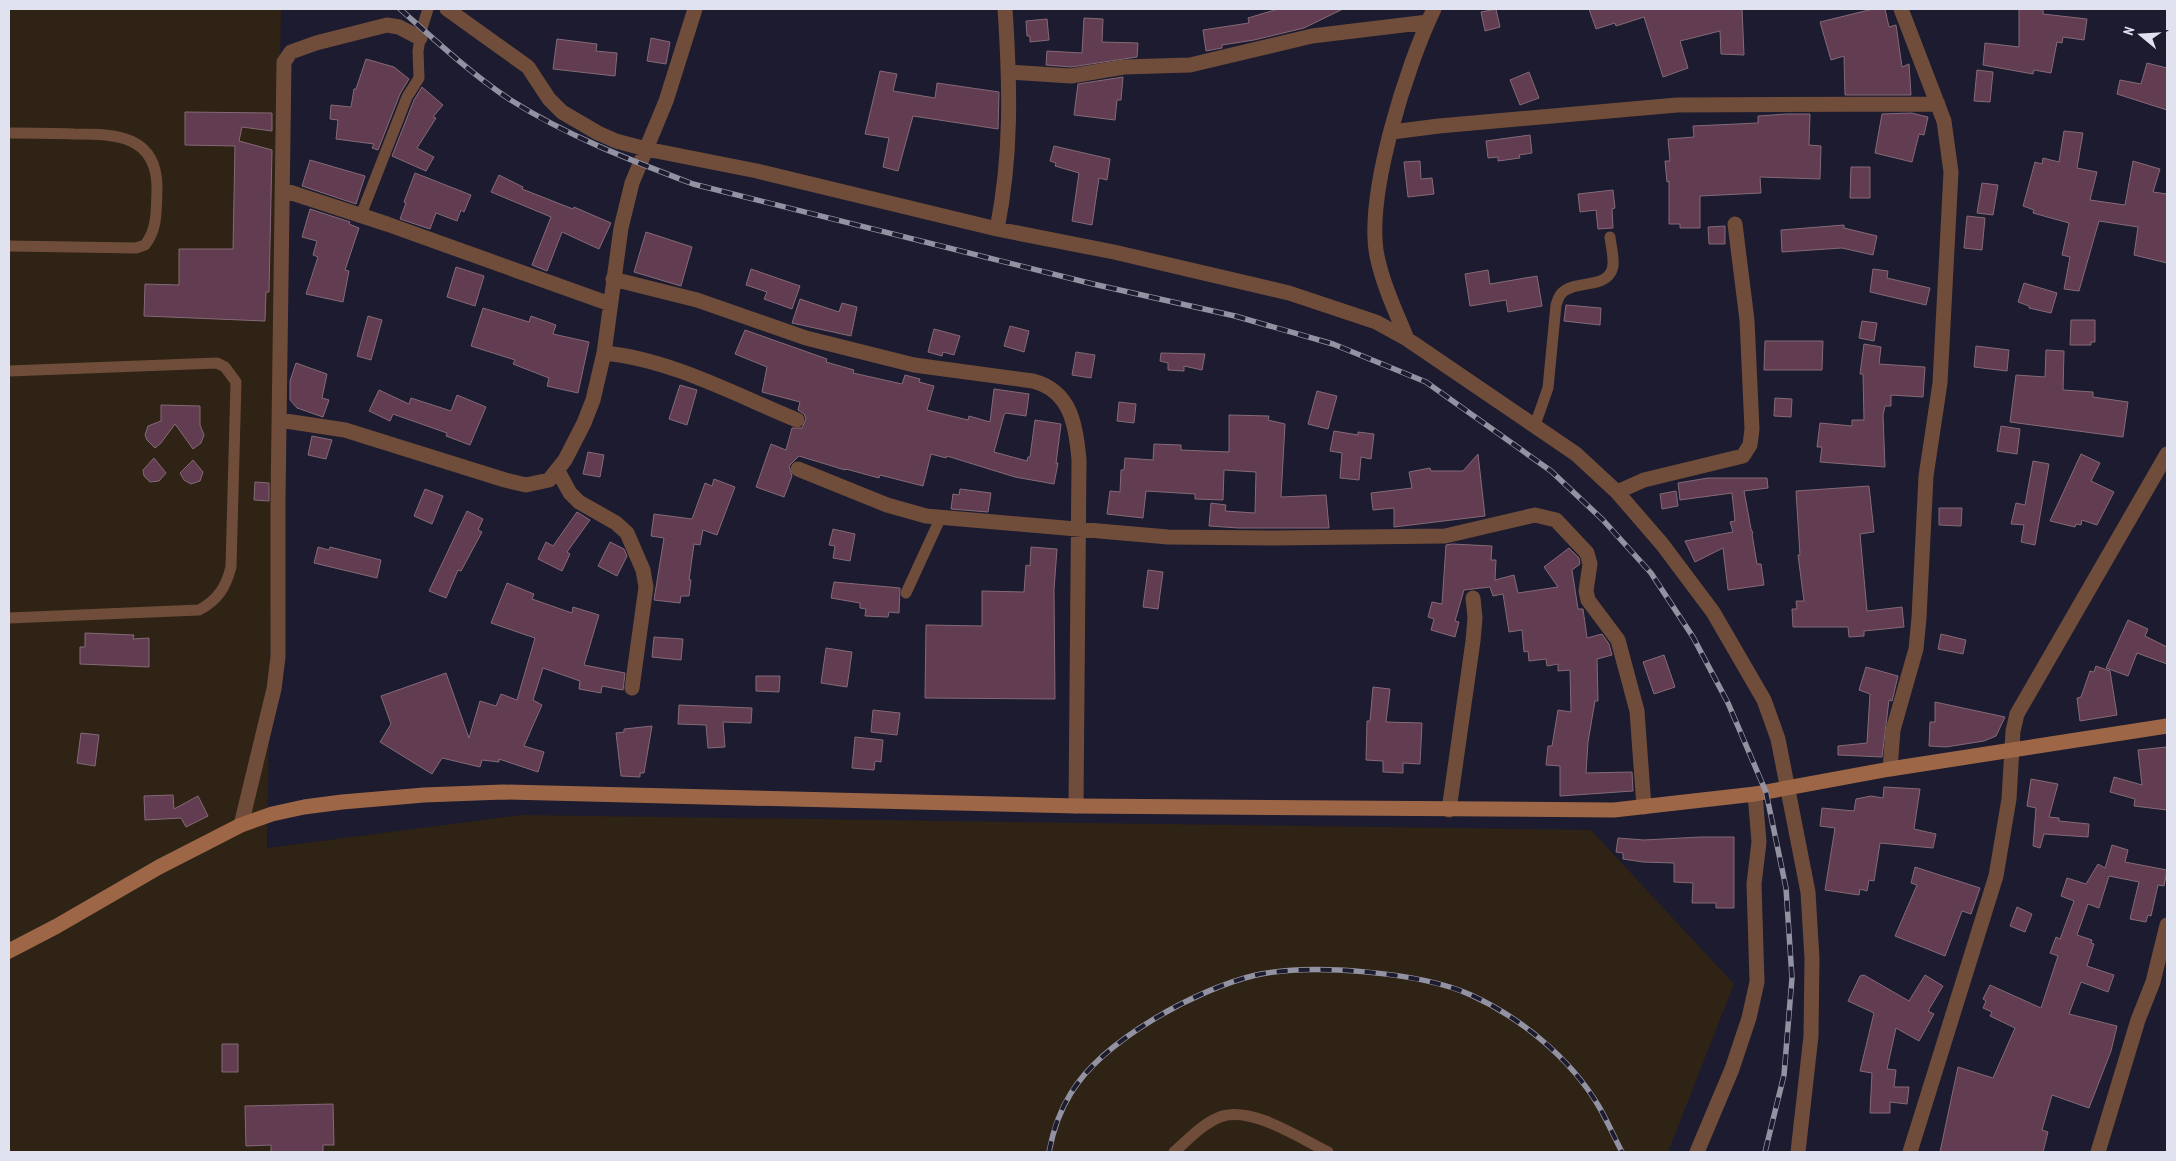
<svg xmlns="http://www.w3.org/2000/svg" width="2176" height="1161" viewBox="0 0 2176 1161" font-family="'PT Sans Narrow',sans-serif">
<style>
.industrial{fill:#2e2314}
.building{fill:#623c50;stroke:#846a77}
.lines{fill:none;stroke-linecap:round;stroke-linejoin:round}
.lane{stroke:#6f4d3a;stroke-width:11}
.street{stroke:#6f4d3a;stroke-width:15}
.secondary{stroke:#9d6747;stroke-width:15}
.rail-casing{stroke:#9292a2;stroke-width:5.5}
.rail{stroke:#1c1b2f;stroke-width:4;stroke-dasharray:11;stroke-linecap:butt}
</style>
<rect width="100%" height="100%" fill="#1c1b2f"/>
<path class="industrial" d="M 9,9 L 281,9 L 267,848 L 522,815 L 1591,830 L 1734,984 L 1668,1152 L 9,1152 Z"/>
<path class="building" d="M 1278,9 L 1343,9 L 1304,28 L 1254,40 L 1222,45 L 1222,48 L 1206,51 L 1203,30 L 1249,23 L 1248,18 Z
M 1496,9 L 1500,27 L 1485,31 L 1481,12 Z
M 1589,9 L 1742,9 L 1744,55 L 1721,54 L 1720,31 L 1680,41 L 1688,68 L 1663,77 L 1644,17 L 1616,26 L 1615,23 L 1596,29 Z
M 1873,9 L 1885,9 L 1889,27 L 1896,25 L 1902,67 L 1909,64 L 1911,95 L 1845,95 L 1844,56 L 1831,60 L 1820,22 Z
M 2019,9 L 2043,9 L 2043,14 L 2087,19 L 2084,40 L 2063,37 L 2062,43 L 2057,42 L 2051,73 L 2034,70 L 2033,74 L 1983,65 L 1985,43 L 2019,47 Z
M 1084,18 L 1103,19 L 1102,42 L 1138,43 L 1137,57 L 1071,67 L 1046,65 L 1047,51 L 1082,53 Z
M 1047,19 L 1049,40 L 1030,42 L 1030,36 L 1027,36 L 1026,21 Z
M 651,38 L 670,42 L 666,64 L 647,61 Z
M 557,39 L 597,44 L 596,51 L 617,53 L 615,76 L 553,69 Z
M 366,59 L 394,67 L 409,79 L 400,94 L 378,150 L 372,148 L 374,144 L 336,139 L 338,120 L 330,119 L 331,105 L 351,107 L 354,89 L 356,89 Z
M 2147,63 L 2167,68 L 2167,110 L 2117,94 L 2120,80 L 2141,84 Z
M 1977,70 L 1993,72 L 1990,102 L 1974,101 Z
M 880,71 L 897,74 L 893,91 L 935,98 L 937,83 L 999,92 L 998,129 L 913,116 L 898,171 L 883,167 L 889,138 L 865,134 Z
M 1529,72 L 1539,98 L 1520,105 L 1510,80 Z
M 1123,77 L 1121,100 L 1117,100 L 1115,120 L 1074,115 L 1078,84 Z
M 422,87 L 443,105 L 433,117 L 436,118 L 417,148 L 434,157 L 426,171 L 392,156 L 414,100 Z
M 185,112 L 272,113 L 272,131 L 242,127 L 239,141 L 272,150 L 269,292 L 266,292 L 265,321 L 144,316 L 145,284 L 179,285 L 179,249 L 233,249 L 235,146 L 185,145 Z
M 1911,113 L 1928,117 L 1924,135 L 1919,134 L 1912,162 L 1875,153 L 1882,114 Z
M 1787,114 L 1810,114 L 1809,145 L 1821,146 L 1820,179 L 1760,177 L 1761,193 L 1700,196 L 1700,228 L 1680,228 L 1680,224 L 1669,224 L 1669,181 L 1667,182 L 1665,161 L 1670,161 L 1668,139 L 1694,137 L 1693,126 L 1758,123 L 1758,116 Z
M 2064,131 L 2083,133 L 2077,168 L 2097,172 L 2090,200 L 2125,205 L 2133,161 L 2160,169 L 2153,192 L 2167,194 L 2167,263 L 2134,255 L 2138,227 L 2099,221 L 2079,291 L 2064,289 L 2070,257 L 2062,255 L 2069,223 L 2033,213 L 2034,210 L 2023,206 L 2035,162 L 2042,164 L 2043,158 L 2059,162 Z
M 1530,135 L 1532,153 L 1519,155 L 1520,158 L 1498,161 L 1498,157 L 1488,158 L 1486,141 Z
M 1054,146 L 1110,159 L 1107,180 L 1099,178 L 1092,225 L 1072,221 L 1079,173 L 1055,166 L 1056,163 L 1050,161 Z
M 310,160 L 365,176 L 356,204 L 302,186 Z
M 1420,161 L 1421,179 L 1432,178 L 1434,194 L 1408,197 L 1404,162 Z
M 1851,167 L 1870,167 L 1870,198 L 1850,198 Z
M 415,173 L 471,195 L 464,212 L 461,210 L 457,221 L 436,213 L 430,229 L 400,219 L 406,203 L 404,202 Z
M 499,175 L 523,187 L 522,189 L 573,209 L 574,207 L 611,223 L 599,249 L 562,232 L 547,271 L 532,265 L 551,217 L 491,192 Z
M 1982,183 L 1998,185 L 1993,215 L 1977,213 Z
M 1613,190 L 1615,208 L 1612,209 L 1613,228 L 1598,229 L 1596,210 L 1580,212 L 1578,194 Z
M 310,209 L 350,222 L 349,224 L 359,228 L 345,270 L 349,271 L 343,302 L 306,294 L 318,257 L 313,255 L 317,241 L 302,237 Z
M 1967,216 L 1985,218 L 1982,250 L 1964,248 Z
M 1844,225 L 1844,228 L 1877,236 L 1873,255 L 1842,248 L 1782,252 L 1781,230 Z
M 1725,226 L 1725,244 L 1709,244 L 1708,227 Z
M 646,232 L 692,247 L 681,286 L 634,272 Z
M 456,267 L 484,276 L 475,306 L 447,297 Z
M 751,269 L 800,286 L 792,309 L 764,299 L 767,292 L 746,285 Z
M 1873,269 L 1888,271 L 1887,278 L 1930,288 L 1926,305 L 1870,292 Z
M 1488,270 L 1490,284 L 1537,276 L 1542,306 L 1508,312 L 1506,300 L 1470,306 L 1465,274 Z
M 2024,283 L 2057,293 L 2051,313 L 2029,308 L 2029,306 L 2018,302 Z
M 800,299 L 839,312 L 842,303 L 857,307 L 851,336 L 792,323 Z
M 1566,305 L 1601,308 L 1600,325 L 1564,321 Z
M 483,308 L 529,322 L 531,316 L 556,325 L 553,334 L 589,342 L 578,393 L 547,386 L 549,378 L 513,364 L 515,360 L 471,346 Z
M 368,316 L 382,320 L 371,360 L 357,356 Z
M 2071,320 L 2095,320 L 2095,342 L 2091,342 L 2091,345 L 2070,345 Z
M 1862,321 L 1877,323 L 1874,341 L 1859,338 Z
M 1010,326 L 1029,331 L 1024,352 L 1004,346 Z
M 934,329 L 960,336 L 954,355 L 943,352 L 942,356 L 928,352 Z
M 745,330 L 827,359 L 826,362 L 854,370 L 853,373 L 902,384 L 905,375 L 920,379 L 919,382 L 934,386 L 927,410 L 968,420 L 969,416 L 990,422 L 994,389 L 1029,394 L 1026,416 L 1006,413 L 1004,415 L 994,452 L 1027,461 L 1028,457 L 1030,457 L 1035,420 L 1061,424 L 1056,463 L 1058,463 L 1054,484 L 1015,477 L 947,456 L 946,458 L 931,454 L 923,486 L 880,475 L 879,478 L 846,469 L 845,470 L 799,456 L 789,466 L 792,476 L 784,497 L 756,487 L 771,444 L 786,450 L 792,428 L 802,428 L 806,419 L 804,414 L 798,410 L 800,402 L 762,392 L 767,367 L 735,354 Z
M 1765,341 L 1823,341 L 1822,370 L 1764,370 Z
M 1864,344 L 1881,347 L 1879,364 L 1925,367 L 1923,397 L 1891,395 L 1891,406 L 1885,406 L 1883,415 L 1885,467 L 1820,462 L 1822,447 L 1817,447 L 1820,423 L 1852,426 L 1852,420 L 1864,420 L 1863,374 L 1860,374 Z
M 1976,346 L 2009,350 L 2007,371 L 1974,367 Z
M 2046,350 L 2064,351 L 2063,390 L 2093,392 L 2093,397 L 2128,402 L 2123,437 L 2010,422 L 2016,375 L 2045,377 Z
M 1076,352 L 1095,355 L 1091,378 L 1072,375 Z
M 1161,353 L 1205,354 L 1202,370 L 1184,366 L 1184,371 L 1168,370 L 1168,363 L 1160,361 Z
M 296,363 L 327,374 L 322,398 L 329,400 L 323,417 L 297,408 L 290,400 L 290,381 Z
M 680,385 L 697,390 L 687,425 L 669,419 Z
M 379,390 L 409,404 L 411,398 L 451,411 L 457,395 L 486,407 L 470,445 L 446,436 L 447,433 L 393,414 L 390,421 L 369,411 Z
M 1317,391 L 1337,396 L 1328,429 L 1308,424 Z
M 1775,398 L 1792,399 L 1791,417 L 1774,416 Z
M 1119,402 L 1136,404 L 1134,423 L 1117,421 Z
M 161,405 L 200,406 L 200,425 L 204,435 L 201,443 L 193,449 L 175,424 L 161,443 L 155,448 L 147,440 L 145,435 L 148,426 L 161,421 Z
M 1229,415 L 1269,416 L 1268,420 L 1285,424 L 1281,497 L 1326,495 L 1329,528 L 1239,528 L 1209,526 L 1211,503 L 1226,505 L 1225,511 L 1255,513 L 1256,472 L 1224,470 L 1223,500 L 1195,499 L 1195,494 L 1146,491 L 1143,518 L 1107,514 L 1110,491 L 1120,492 L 1121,470 L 1124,470 L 1125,458 L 1153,460 L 1154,444 L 1181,445 L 1181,450 L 1229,452 Z
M 2001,426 L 2020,429 L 2017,454 L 1997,451 Z
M 1334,431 L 1358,435 L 1358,432 L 1374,434 L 1371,459 L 1361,457 L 1359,480 L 1340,478 L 1342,453 L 1330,451 Z
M 312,436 L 332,440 L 326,459 L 308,455 Z
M 588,452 L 604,455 L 600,477 L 583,474 Z
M 1478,454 L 1485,516 L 1394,527 L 1394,508 L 1373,510 L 1371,493 L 1412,488 L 1409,472 L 1430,468 L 1431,471 L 1463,471 Z
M 2081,454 L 2100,463 L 2091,481 L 2114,492 L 2097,525 L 2082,520 L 2081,525 L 2076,524 L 2075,527 L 2050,521 Z
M 154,458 L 166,473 L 159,481 L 150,482 L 144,476 L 143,470 Z
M 193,460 L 203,472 L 200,481 L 191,484 L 184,480 L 180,473 Z
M 2033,461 L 2049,464 L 2035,545 L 2021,542 L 2024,525 L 2011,524 L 2016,503 L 2025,505 Z
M 1708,478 L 1767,478 L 1768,488 L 1744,491 L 1751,529 L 1753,533 L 1752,534 L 1757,564 L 1761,564 L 1764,585 L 1728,590 L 1723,548 L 1695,562 L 1685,541 L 1733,532 L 1730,522 L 1735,521 L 1732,493 L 1680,500 L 1678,483 Z
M 714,479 L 735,487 L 717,535 L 703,530 L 700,545 L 694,544 L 689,580 L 691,580 L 689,596 L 681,596 L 680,603 L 654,600 L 664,538 L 651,536 L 654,514 L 692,519 L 705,483 L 712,486 Z
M 255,482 L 269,483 L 269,501 L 254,500 Z
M 1869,486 L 1874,532 L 1860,534 L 1867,611 L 1902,607 L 1904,627 L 1864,631 L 1864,636 L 1849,637 L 1848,627 L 1793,627 L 1792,609 L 1797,609 L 1796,601 L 1804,601 L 1798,555 L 1800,555 L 1796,491 Z
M 425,489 L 443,496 L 432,524 L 414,516 Z
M 960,489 L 991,493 L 988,512 L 951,509 L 953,494 L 959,495 Z
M 1676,491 L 1678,506 L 1662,509 L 1660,494 Z
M 1939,508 L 1962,508 L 1961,526 L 1939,525 Z
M 467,511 L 483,519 L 478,530 L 482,532 L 461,571 L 458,570 L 446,598 L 429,591 Z
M 577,512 L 590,520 L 567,552 L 570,554 L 562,571 L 538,559 L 546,542 L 553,546 Z
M 833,529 L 855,534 L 850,561 L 833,558 L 835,546 L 829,545 Z
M 610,542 L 624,549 L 627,556 L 617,576 L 598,566 Z
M 1452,544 L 1492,546 L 1491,560 L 1496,560 L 1495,580 L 1514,575 L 1518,593 L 1558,587 L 1544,567 L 1569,548 L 1579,558 L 1580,564 L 1572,570 L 1578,609 L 1583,609 L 1587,638 L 1602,634 L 1609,644 L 1612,655 L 1597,659 L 1598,701 L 1595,701 L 1588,742 L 1586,773 L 1632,772 L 1633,791 L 1560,796 L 1560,766 L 1546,765 L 1548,746 L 1552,746 L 1558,710 L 1571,712 L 1570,670 L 1558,671 L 1558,664 L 1547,666 L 1546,659 L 1529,661 L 1528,651 L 1524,652 L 1522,630 L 1509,632 L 1503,594 L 1493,596 L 1490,587 L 1464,590 L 1455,621 L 1459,622 L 1455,637 L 1431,630 L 1434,619 L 1428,617 L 1432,602 L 1442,604 L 1446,545 Z
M 318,547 L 329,550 L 330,547 L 381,560 L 377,578 L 314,563 Z
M 1031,547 L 1057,549 L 1054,590 L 1055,699 L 925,698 L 926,625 L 982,626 L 982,591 L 1024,592 L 1026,565 L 1030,566 Z
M 1148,570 L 1163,572 L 1158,609 L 1143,607 Z
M 834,582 L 900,588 L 899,613 L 889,612 L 888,617 L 865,616 L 866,609 L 860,608 L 860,603 L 831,598 Z
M 507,583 L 534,594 L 532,599 L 572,613 L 573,607 L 599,615 L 584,665 L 625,673 L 623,690 L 602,686 L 601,693 L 579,689 L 580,681 L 543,668 L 533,700 L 542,705 L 524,746 L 544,752 L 538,772 L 499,759 L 499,762 L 482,760 L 480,767 L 442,758 L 432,774 L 380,742 L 391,724 L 381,696 L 446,673 L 469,738 L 480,701 L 496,706 L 501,694 L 517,700 L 535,638 L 491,623 Z
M 2128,620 L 2148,629 L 2145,636 L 2167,647 L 2167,664 L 2137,653 L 2128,676 L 2106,668 Z
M 85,633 L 134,635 L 133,639 L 149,638 L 149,667 L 80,664 L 80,647 L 85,647 Z
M 1941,634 L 1966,640 L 1963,654 L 1938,649 Z
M 654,637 L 683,639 L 681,660 L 652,657 Z
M 826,648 L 852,652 L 847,687 L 821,683 Z
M 1664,655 L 1675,687 L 1654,694 L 1643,662 Z
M 2096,666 L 2110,671 L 2117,715 L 2080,721 L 2077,698 L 2081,697 L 2090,671 L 2094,672 Z
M 1866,667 L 1898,676 L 1892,701 L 1889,700 L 1882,757 L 1838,755 L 1838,746 L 1867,743 L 1870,694 L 1859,690 Z
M 756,676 L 780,676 L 779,692 L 756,691 Z
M 1373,687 L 1390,689 L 1386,722 L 1422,723 L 1420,764 L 1403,763 L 1403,773 L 1383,772 L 1383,761 L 1366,760 L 1367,721 L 1370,721 Z
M 1935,702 L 2005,717 L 1996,736 L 1984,741 L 1946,747 L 1929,746 L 1930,722 L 1935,722 Z
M 679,705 L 752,708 L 751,723 L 723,722 L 725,747 L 708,748 L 706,725 L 678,724 Z
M 873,710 L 900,713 L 897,735 L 871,732 Z
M 652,726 L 644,773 L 640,773 L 640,777 L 621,776 L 616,733 L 624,732 L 624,729 Z
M 81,733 L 99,735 L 95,766 L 77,763 Z
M 855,737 L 883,740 L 881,762 L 875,761 L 874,770 L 852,768 Z
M 2167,747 L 2167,810 L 2134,806 L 2135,799 L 2110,792 L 2114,777 L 2142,785 L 2138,750 Z
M 2031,779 L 2058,784 L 2049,817 L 2059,818 L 2059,821 L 2089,824 L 2088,837 L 2044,834 L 2040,848 L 2033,846 L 2036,808 L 2027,806 Z
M 1884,787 L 1920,789 L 1914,829 L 1936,834 L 1933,848 L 1880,843 L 1874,881 L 1869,880 L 1867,891 L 1860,889 L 1859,895 L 1825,890 L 1835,828 L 1820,826 L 1822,808 L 1854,811 L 1856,799 L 1871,796 L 1883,798 Z
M 173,795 L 174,809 L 198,796 L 208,816 L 186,827 L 181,818 L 145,820 L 144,796 Z
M 1701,837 L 1734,837 L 1734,908 L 1716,908 L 1716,903 L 1692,903 L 1693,883 L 1674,882 L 1674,863 L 1643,862 L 1623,859 L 1623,853 L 1616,852 L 1618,838 L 1644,840 Z
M 2112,845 L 2128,850 L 2125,862 L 2167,870 L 2164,886 L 2158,885 L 2151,916 L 2148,915 L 2146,922 L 2130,919 L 2139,882 L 2109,876 L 2099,908 L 2088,904 L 2077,935 L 2092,940 L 2091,943 L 2094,944 L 2087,966 L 2114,975 L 2108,992 L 2081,982 L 2069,1014 L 2117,1026 L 2111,1051 L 2089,1108 L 2052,1095 L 2042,1130 L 2048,1132 L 2043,1152 L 1940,1152 L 1958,1067 L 1993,1078 L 2015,1028 L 1990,1016 L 1992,1012 L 1983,1008 L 1986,1001 L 1983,999 L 1990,985 L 2041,1008 L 2058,956 L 2050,953 L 2056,937 L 2060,939 L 2074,901 L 2061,896 L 2067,878 L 2086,884 L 2098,864 L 2105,868 Z
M 1915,867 L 1980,888 L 1971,914 L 1962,911 L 1945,956 L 1895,936 L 1917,885 L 1911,883 Z
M 2017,907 L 2032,914 L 2025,932 L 2010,926 Z
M 1864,975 L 1909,1001 L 1925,975 L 1943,986 L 1928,1011 L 1934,1014 L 1919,1041 L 1896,1028 L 1887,1069 L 1896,1070 L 1894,1087 L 1909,1087 L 1907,1104 L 1890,1102 L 1890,1113 L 1870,1113 L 1872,1073 L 1860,1071 L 1874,1013 L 1848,1001 L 1860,976 Z
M 222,1044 L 238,1044 L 238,1072 L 222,1072 Z
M 333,1104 L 334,1145 L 323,1145 L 323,1152 L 271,1152 L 271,1145 L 246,1146 L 245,1106 Z"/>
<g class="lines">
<path class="lane" d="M 9,133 C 30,133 52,133 74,134 C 116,134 158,135 157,190 C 156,210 158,228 145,245 L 136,248 L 9,246
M 361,215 L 407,97 L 419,78 L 418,51 L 422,28 L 428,9
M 9,371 L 217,363 L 225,367 L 236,382 L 231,567 C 226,587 218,600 199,610 L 9,618
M 1535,425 L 1548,388 L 1556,305 C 1557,302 1559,296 1561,294 C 1573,280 1602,289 1611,272 C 1616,264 1611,247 1610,237
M 906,593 L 940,519
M 1174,1152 C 1188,1140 1202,1124 1220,1117 C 1251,1105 1301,1139 1328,1152"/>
<path class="street" d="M 447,9 L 528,67 L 549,99 L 562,112 L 598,133 L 616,141 L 646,149 L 757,171 L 997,229 L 1114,252 L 1289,293 L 1376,322 L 1407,339 L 1576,454 L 1617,492 L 1662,544 L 1713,612 L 1764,700 L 1778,739 L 1808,892 L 1812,959 L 1811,1036 L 1798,1152
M 1009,72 L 1071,76 L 1124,67 L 1190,65 L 1312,36 L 1428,22
M 1392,132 L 1439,126 L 1677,105 L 1938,104
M 283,190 L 387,224 L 610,304
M 997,229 C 1012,155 1010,84 1005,9
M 613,279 L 697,300 L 806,338 L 914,365 L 1033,381 C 1071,391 1076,425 1079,460 L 1076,806
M 1407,339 C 1396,312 1383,285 1377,256 C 1365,195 1407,65 1434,9
M 604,353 C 670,359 736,395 797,420
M 279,420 L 345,430 L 505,480 L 526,485 L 549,480 L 565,460 L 584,423 L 593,400 L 604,353 L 621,228 L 632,183 L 666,101 L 695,9
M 798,469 L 887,505 L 926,516 L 1168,537 L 1274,538 L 1445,536 L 1535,515 L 1556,520 L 1587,553 L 1590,564 L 1586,591 L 1588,600 L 1618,640 L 1637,711 L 1644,807
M 558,471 L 570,493 L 579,502 L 616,523 L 627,533 L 643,570 L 646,587 L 632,688
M 1617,492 L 1644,480 L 1743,456 L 1750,445 L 1752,429 L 1747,320 L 1735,224
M 1890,769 L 1893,730 L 1916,649 L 1919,618 L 1926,476 L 1940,383 L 1951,172 L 1944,121 L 1901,9
M 1449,810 L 1473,641 L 1475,618 L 1473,598
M 241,825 L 274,689 L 278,657 L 278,500 L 284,62 L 291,52 L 316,43 L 387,25 L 399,27 L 420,38
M 1697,1152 L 1732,1069 L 1749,1018 L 1757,982 L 1754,884 L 1759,842 L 1755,794
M 1910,1152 L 1996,876 L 2009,799 L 2013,731 L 2017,714 L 2167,454
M 2098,1152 L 2138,1020 L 2153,982 L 2167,925"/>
<path class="secondary" d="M 9,951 L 57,926 L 159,867 L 241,825 L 272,814 L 304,807 L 342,802 L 424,795 L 503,792 L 1076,806 L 1614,810 L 1755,794 L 1890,769 L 2167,726"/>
<defs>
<path id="rail" d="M 400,9 C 435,40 470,73 509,99 C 567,136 630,160 693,184 L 1093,284 L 1235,316 L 1333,344 L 1426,382 L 1551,471 L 1603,520 L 1651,573 L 1693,637 L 1728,703 L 1766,792 L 1786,888 L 1792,978 L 1784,1075 L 1765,1152
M 1049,1152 C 1053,1131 1059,1112 1071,1093 C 1103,1040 1197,989 1256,975 C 1310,963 1421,972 1471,995 C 1521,1018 1570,1058 1598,1105 C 1607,1120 1614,1137 1622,1152"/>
</defs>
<use href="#rail" class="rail-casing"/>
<use href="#rail" class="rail"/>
</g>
<rect width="2176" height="1161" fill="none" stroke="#e1e2ef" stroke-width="20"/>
<g transform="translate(2141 35) rotate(288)" stroke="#1c1b2f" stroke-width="4" paint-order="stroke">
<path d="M0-4L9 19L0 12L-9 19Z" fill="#e1e2ef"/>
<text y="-8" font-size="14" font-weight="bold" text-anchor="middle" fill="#e1e2ef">N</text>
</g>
</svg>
